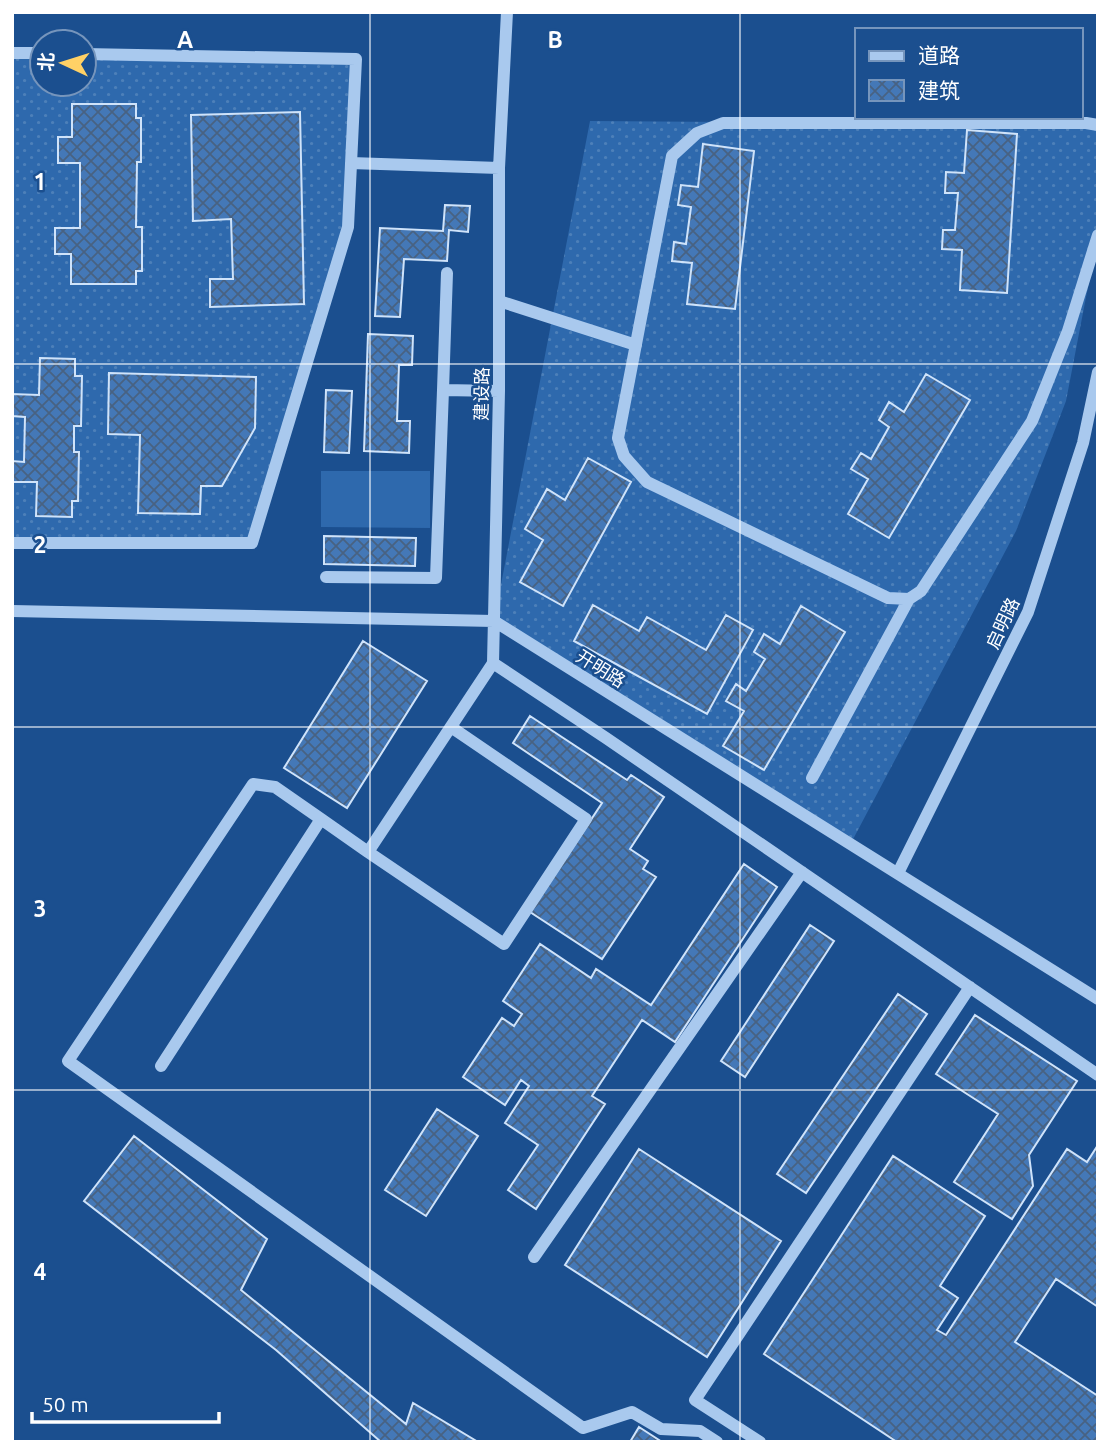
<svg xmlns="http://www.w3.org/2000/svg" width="1110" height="1454" viewBox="0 0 1110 1454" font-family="Ubuntu,'Noto Sans SC',sans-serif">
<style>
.grass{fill:url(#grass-dots)}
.garden{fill:#2e69ad}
.building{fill:url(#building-cross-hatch);stroke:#cfe3fa;stroke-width:2}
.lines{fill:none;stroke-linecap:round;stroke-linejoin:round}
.minor{stroke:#a9c9ee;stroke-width:12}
.grid{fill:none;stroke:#fff;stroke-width:2;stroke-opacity:0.55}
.labels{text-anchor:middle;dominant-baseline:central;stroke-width:5;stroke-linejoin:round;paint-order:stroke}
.street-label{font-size:18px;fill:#fff;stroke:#1b4f8f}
.grid-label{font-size:23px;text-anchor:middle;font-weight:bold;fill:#fff;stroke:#1b4f8f;stroke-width:5;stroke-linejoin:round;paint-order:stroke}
</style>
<defs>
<pattern id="grass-dots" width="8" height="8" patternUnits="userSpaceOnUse" patternTransform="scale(1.75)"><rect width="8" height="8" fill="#2e69ad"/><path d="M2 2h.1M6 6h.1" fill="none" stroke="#4d80b9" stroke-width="1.8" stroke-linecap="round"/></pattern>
<pattern id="building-cross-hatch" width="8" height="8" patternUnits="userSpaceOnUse" patternTransform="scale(1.75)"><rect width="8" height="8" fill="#4478b7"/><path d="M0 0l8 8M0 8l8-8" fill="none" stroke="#486282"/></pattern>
</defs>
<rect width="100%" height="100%" fill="#1b4f8f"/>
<path class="grass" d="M 12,53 L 42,53 L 42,84 L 84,84 L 84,54 L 356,59 L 348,227 L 252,543 L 12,543 Z
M 590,121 L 1098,125 L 1098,235 L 1066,401 L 1016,531 L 850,845 L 494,621 Z"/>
<path class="garden" d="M 321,471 L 430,471 L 430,528 L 321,527 Z"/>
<path class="building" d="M 72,104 L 136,104 L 136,118 L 141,118 L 141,162 L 137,162 L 136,227 L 142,227 L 142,271 L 136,271 L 136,284 L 71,284 L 71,254 L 55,254 L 55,228 L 80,228 L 80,163 L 58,163 L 58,137 L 72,137 Z
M 300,112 L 304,304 L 210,307 L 210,279 L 233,279 L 231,219 L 193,221 L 191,115 Z
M 967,130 L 1017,134 L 1007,293 L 960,290 L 962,250 L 942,249 L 943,230 L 955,230 L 958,193 L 945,193 L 946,172 L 964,173 Z
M 703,144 L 754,151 L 735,309 L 687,304 L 692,263 L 672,261 L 674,242 L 686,244 L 691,207 L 678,205 L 681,185 L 698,187 Z
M 445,205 L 470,206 L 468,232 L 449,230 L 447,261 L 404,259 L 400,317 L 375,316 L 380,228 L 443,231 Z
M 368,334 L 413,336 L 412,365 L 399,365 L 397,421 L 410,421 L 409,453 L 364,451 Z
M 40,358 L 75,359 L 75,376 L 82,376 L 81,426 L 74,426 L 74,452 L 79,452 L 78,501 L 72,501 L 72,517 L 36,516 L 37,482 L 12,482 L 12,461 L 24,462 L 25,417 L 12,416 L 12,394 L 39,395 Z
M 109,373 L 256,377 L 255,428 L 222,486 L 201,486 L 200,514 L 138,513 L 140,435 L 108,434 Z
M 926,374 L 970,400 L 889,538 L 848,514 L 868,479 L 851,469 L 861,453 L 871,459 L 889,427 L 879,420 L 889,402 L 904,412 Z
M 326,390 L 352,391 L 349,453 L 324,452 Z
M 588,458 L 631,482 L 563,606 L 520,582 L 543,540 L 525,529 L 547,489 L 565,500 Z
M 324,536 L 416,538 L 415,566 L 324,564 Z
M 593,605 L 639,631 L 647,617 L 706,650 L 726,615 L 753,630 L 707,714 L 574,641 Z
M 801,606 L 845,632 L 764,770 L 723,746 L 744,711 L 726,701 L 736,684 L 746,691 L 765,659 L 754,652 L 764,634 L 780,644 Z
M 363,641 L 427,681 L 347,808 L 284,768 Z
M 530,716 L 627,780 L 631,775 L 664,797 L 630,849 L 648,861 L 643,869 L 656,877 L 602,959 L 530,912 L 602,803 L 513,743 Z
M 744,864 L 777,887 L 675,1042 L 642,1020 L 592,1096 L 605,1104 L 536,1209 L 508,1190 L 538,1145 L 505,1123 L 529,1086 L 521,1080 L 505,1105 L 463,1077 L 502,1018 L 514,1026 L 522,1014 L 503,1001 L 540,944 L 591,978 L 596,969 L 651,1005 Z
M 810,925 L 834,941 L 745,1077 L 721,1061 Z
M 898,994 L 927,1014 L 806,1193 L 777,1174 Z
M 975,1015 L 1077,1081 L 1029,1155 L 1033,1186 L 1012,1219 L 954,1182 L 998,1114 L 936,1074 Z
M 437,1109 L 478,1136 L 426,1216 L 385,1190 Z
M 134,1136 L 267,1239 L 241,1290 L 406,1424 L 413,1403 L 478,1442 L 381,1442 L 276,1350 L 84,1201 Z
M 1098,1145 L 1098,1307 L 1056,1279 L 1015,1342 L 1098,1396 L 1098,1442 L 897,1442 L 764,1354 L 893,1156 L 985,1216 L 940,1286 L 958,1298 L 937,1330 L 946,1335 L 1067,1149 L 1087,1162 Z
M 639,1149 L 781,1241 L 707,1357 L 565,1265 Z
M 639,1427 L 662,1442 L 630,1442 Z"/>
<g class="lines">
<path class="minor" d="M 507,12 L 499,168 L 499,391 L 493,663 L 606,738 L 1098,1075
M 12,53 L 42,53
M 1098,125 L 1086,123 L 723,123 L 697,133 L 672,156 L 618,438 L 624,456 L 647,482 L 888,598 L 909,599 L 921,591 L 1032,421 L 1068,331 L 1098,235
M 351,163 L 499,168
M 499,301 L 636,345
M 443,390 L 447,273
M 12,543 L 252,543 L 348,227 L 356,59 L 84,54
M 326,577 L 436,578 L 443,390 L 499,391
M 12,611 L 494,621 L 1098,999
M 451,727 L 586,819 L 504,944 L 368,852 L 493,663
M 812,778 L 909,599
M 321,819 L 275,787 L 253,784 L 68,1061 L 583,1428 L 632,1412 L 661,1429 L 700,1431 L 717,1442
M 898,873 L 1028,612 L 1083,443 L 1098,372
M 161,1066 L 321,819 L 368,852
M 534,1257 L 802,872
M 760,1442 L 695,1400 L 970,987"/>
</g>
<path class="grid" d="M 370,12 L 370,1442M 740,12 L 740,1442M 12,364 L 1098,364M 12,727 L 1098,727M 12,1090 L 1098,1090"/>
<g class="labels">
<g class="street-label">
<text transform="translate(481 394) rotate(-89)">建设路</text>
<text transform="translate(1002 623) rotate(-65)">启明路</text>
<text transform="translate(601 668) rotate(32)">开明路</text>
</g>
</g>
<g class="grid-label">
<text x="185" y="48">A</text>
<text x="555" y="48">B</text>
<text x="40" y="190">1</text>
<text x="40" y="553">2</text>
<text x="40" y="917">3</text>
<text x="40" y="1280">4</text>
</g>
<rect width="1110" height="1454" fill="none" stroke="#ffffff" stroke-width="28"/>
<rect x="855" y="28" width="228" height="91" fill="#1b4f8f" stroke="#7695bc" stroke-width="2"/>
<rect x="869" y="51" width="35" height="10" fill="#a9c9ee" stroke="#7695bc" stroke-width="2"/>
<text x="918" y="63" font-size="21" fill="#ffffff">道路</text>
<rect x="869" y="80" width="35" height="21" fill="url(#building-cross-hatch)" stroke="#7695bc" stroke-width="2"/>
<text x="918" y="98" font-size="21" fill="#ffffff">建筑</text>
<g transform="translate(63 63) rotate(274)"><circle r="33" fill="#1b4f8f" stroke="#7695bc" stroke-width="2"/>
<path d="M0-5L12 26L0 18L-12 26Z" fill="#ffd166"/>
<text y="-10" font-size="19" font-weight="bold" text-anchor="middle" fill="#ffffff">北</text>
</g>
<path d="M32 1412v10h187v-10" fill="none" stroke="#ffffff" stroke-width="3.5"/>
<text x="42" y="1412" font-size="21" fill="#ffffff" stroke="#1b4f8f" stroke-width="5" paint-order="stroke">50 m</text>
</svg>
